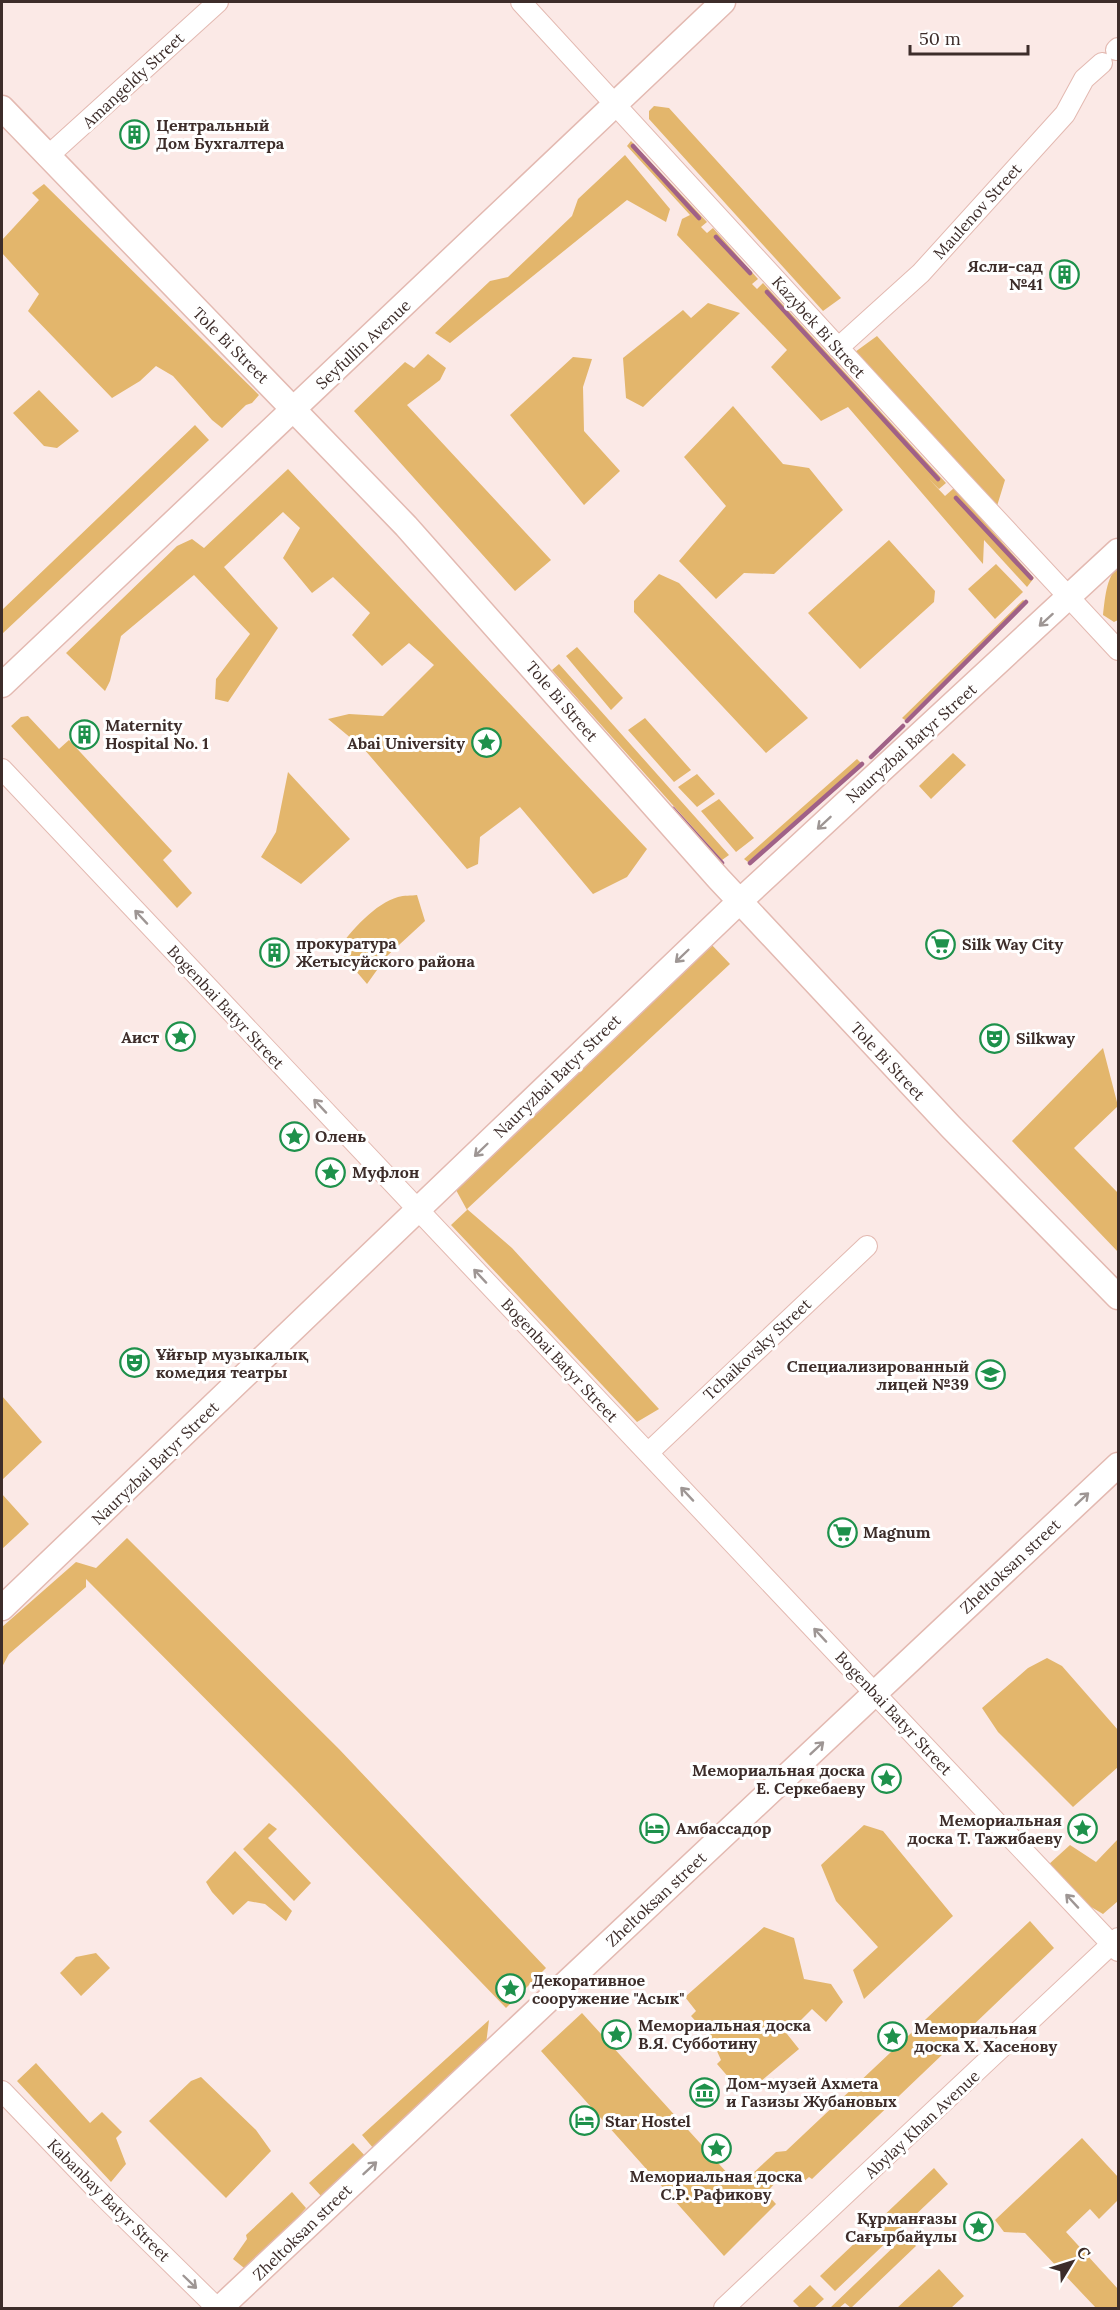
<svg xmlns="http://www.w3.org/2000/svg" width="1120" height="2310" viewBox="0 0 1120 2310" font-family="Lora,serif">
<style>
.green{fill:#e3b66c}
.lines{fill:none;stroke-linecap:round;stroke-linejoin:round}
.stream{stroke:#a06187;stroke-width:4.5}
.minor-casing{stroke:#e3b9b1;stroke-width:22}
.major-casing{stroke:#e3b9b1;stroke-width:27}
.minor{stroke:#fff;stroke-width:20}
.major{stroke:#fff;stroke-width:24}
.oneway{stroke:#9e9694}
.labels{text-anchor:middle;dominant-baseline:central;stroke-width:6;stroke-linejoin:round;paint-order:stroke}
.street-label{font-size:16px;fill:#3d2d2a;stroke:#fff}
.poi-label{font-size:16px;font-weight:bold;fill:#3d2d2a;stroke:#fff;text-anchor:start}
</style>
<rect width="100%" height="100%" fill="#fbe9e6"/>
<path class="green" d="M 654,106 L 669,108 L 841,298 L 823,311 L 649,119 L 649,111 Z
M 631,141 L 707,222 L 701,227 L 707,233 L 713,228 L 758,279 L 752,284 L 757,289 L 763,283 L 946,483 L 939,489 L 928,478 L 945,496 L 954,488 L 1034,578 L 1027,587 L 984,540 L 983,564 L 848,407 L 821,421 L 771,367 L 787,350 L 677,235 L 682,219 L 690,215 L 627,146 Z
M 625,155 L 670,209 L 666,222 L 627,200 L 450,343 L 435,333 L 490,281 L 508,277 L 572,216 L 578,199 Z
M 44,184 L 259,395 L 252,403 L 246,405 L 222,428 L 212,420 L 173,376 L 156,366 L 140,381 L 112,398 L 28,311 L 39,294 L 2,253 L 2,240 L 39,200 L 32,193 Z
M 708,303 L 740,313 L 643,407 L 626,398 L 623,358 L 683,310 L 691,318 Z
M 877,336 L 1005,480 L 997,506 L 855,352 Z
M 428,354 L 446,368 L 440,380 L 407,405 L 551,560 L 515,591 L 354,411 L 405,362 L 414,368 Z
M 573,357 L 592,359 L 583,387 L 584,431 L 620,471 L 584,505 L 510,415 Z
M 39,390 L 79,431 L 57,448 L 44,446 L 13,413 Z
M 733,406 L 783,464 L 809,468 L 843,510 L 774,574 L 744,573 L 716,599 L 679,561 L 726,506 L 684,457 Z
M 195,425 L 209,440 L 2,634 L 2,610 Z
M 288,469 L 647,849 L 627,877 L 593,894 L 520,807 L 480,837 L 478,864 L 467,869 L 364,749 L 328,719 L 349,714 L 383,716 L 434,665 L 409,643 L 382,666 L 352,635 L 370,613 L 333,577 L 312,593 L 283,558 L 300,528 L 283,512 L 224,567 L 278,628 L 228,702 L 215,699 L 216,679 L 250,634 L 194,575 L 121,636 L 110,681 L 105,691 L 66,653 L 177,546 L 192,539 L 204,548 Z
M 889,540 L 935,591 L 934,602 L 860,669 L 808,613 Z
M 996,564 L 1023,592 L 995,619 L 968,589 Z
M 1118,566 L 1118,620 L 1114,622 L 1103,615 C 1105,599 1106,578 1118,566 Z
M 659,574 L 679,583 L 808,718 L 766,753 L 634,612 L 634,601 Z
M 1023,600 L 1026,602 L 905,720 L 902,718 Z
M 577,647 L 623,698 L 611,710 L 566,656 Z
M 559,664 L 729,855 L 722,860 L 552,670 Z
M 28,716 L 59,749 L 69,740 L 172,851 L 163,860 L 192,893 L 177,908 L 11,726 L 21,717 Z
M 645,718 L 691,770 L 674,782 L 628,730 Z
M 953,753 L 966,765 L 931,799 L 919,786 Z
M 857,759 L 861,763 L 748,862 L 744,859 Z
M 288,772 L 350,839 L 301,884 L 261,857 L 276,832 Z
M 697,774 L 715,794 L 697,807 L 678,787 Z
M 719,799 L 754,838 L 736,852 L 701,811 Z
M 417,895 L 425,921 L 387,956 L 367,984 L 338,950 C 350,931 376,903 398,897 C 404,895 411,896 417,895 Z
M 710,943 L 730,964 L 467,1209 L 512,1248 L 659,1409 L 637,1422 L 451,1225 L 467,1210 L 456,1190 Z
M 1103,1048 L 1118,1106 L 1074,1148 L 1118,1193 L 1118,1252 L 1012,1141 Z
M 2,1396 L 42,1442 L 2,1480 Z
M 2,1494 L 29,1524 L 2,1549 Z
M 127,1538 L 339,1749 L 546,1968 L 506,2008 L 295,1789 L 86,1579 L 86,1587 L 9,1654 L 2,1667 L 2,1627 L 76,1562 L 96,1568 Z
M 1047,1658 L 1062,1666 L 1118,1730 L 1118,1767 L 1073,1807 L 998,1732 L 982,1708 L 1028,1668 Z
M 269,1823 L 277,1829 L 268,1838 L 311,1883 L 294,1901 L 243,1849 Z
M 864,1825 L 883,1831 L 953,1916 L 864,1999 L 853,1970 L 878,1947 L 836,1901 L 821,1865 Z
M 1118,1839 L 1118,1901 L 1103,1914 L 1086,1904 L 1048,1865 L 1070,1845 L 1096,1862 Z
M 235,1851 L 292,1911 L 286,1921 L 265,1904 L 248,1901 L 233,1915 L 212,1892 L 206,1882 Z
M 1030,1921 L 1054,1948 L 812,2179 L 809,2177 L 800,2185 L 787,2170 L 766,2193 L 776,2204 L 724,2256 L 541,2051 L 582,2013 L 739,2186 L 776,2152 L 786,2151 Z
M 764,1927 L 794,1938 L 804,1979 L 831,1984 L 843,2002 L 826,2022 L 812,2009 L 787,2034 L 799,2049 L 754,2087 L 742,2082 L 737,2087 L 717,2064 L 721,2060 L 711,2038 L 691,2016 L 696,2011 L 685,1997 Z
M 96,1953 L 110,1968 L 81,1996 L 60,1973 L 76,1957 Z
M 489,2020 L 486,2044 L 374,2149 L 362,2135 Z
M 36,2063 L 90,2123 L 102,2112 L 122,2132 L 116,2138 L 126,2164 L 111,2182 L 17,2081 Z
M 201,2077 L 256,2130 L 271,2151 L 226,2198 L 149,2121 L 191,2081 Z
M 1082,2138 L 1118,2177 L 1118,2200 L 1099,2219 L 1090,2209 L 1066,2232 L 1118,2289 L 1118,2308 L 1096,2308 L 1025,2233 L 1004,2232 L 995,2220 Z
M 353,2143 L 367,2158 L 322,2197 L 309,2183 Z
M 934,2168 L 948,2184 L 835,2291 L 820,2276 Z
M 292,2192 L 306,2208 L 249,2272 L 233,2259 L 247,2239 L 246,2235 Z
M 906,2235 L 916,2246 L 851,2308 L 845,2303 L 839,2308 L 830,2308 Z
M 939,2269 L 964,2296 L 951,2308 L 897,2308 Z
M 810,2285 L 824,2299 L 814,2308 L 800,2308 L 793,2301 Z"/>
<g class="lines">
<path class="stream" d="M 633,146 L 699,218
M 716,237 L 750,273
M 767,292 L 938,479
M 956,498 L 1031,578
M 907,721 L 1026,602
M 871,757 L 903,726
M 673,809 L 722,863
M 750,863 L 862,764"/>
<defs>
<path id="minor" d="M 521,2 L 958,478 L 1118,650
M 1116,50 L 1118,48
M 47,157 L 218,2
M 838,348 L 921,273 L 1065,114 L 1084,79 L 1102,63
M 2,769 L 1118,1951
M 648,1453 L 867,1246
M 2,2091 L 103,2196 L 217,2308
M 724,2308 L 1118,1938"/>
<path id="major" d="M 2,108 L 406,526 L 718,878 L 951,1127 L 1118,1297
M 2,685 L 723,2
M 2,1608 L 740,901 L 1118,551
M 220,2308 L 1118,1465"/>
</defs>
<use href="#minor" class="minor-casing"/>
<use href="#major" class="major-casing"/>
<use href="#minor" class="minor"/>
<use href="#major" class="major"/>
</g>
<defs><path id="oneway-shaft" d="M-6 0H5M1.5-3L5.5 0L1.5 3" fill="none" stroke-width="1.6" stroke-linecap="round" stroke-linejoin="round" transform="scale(1.5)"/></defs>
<g class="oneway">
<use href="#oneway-shaft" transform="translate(1046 620) rotate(138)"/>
<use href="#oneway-shaft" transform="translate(824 823) rotate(137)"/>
<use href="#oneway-shaft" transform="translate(141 917) rotate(-133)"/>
<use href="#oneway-shaft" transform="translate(682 956) rotate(136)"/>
<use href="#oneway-shaft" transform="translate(320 1106) rotate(-133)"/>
<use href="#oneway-shaft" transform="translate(481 1150) rotate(136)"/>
<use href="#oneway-shaft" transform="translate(480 1276) rotate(-133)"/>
<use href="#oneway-shaft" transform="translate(687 1494) rotate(-133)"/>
<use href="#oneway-shaft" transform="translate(1082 1499) rotate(-43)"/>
<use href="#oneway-shaft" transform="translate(820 1635) rotate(-133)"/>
<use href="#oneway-shaft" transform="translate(817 1748) rotate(-43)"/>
<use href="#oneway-shaft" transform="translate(1072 1901) rotate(-133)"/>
<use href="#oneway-shaft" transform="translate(370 2168) rotate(-43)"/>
<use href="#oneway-shaft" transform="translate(190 2282) rotate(44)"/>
</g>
<defs>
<symbol id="building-ring" viewBox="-11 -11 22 22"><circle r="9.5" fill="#fff" stroke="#1e914b" stroke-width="1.5"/><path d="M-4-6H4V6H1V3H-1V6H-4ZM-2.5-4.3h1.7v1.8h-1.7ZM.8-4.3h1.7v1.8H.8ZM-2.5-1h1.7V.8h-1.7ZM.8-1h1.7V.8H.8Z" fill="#1e914b"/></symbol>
<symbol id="sight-ring" viewBox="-11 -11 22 22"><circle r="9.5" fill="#fff" stroke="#1e914b" stroke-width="1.5"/><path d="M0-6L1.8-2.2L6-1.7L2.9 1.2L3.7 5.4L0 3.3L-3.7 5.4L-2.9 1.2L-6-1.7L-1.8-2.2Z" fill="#1e914b"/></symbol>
<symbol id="supermarket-ring" viewBox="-11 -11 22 22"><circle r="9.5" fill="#fff" stroke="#1e914b" stroke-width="1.5"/><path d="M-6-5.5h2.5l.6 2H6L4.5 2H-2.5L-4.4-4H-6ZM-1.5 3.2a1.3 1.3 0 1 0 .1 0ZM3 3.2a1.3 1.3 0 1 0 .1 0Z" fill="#1e914b"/></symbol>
<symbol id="theatre-ring" viewBox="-11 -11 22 22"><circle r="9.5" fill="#fff" stroke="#1e914b" stroke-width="1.5"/><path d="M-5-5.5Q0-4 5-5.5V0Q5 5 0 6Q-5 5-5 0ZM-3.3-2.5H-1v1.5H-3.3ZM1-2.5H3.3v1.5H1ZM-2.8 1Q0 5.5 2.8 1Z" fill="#1e914b"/></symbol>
<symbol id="school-ring" viewBox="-11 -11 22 22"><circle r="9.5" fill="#fff" stroke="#1e914b" stroke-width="1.5"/><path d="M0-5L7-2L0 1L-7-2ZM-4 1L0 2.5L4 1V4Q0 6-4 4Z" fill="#1e914b"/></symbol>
<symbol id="hotel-ring" viewBox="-11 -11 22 22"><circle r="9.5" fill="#fff" stroke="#1e914b" stroke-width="1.5"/><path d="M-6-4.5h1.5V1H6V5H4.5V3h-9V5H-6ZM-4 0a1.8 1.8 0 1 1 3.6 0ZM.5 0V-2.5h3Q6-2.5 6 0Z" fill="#1e914b"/></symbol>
<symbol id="museum-ring" viewBox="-11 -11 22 22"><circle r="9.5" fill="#fff" stroke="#1e914b" stroke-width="1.5"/><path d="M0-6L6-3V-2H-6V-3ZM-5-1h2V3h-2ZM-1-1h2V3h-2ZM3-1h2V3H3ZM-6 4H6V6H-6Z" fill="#1e914b"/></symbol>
</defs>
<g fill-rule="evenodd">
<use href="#building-ring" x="118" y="118" width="33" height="33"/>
<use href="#building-ring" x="1048" y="258" width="33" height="33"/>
<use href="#building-ring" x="68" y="718" width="33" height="33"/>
<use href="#sight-ring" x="470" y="726" width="33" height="33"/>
<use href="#supermarket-ring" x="924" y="928" width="33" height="33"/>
<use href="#building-ring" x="258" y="936" width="33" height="33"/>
<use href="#sight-ring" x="164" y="1020" width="33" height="33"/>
<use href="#theatre-ring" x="978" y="1022" width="33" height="33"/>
<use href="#sight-ring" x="278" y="1120" width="33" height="33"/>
<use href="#sight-ring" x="314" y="1156" width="33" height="33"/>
<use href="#theatre-ring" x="118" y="1346" width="33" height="33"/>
<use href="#school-ring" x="974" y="1358" width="33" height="33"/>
<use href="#supermarket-ring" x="826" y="1516" width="33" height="33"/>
<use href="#sight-ring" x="870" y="1762" width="33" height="33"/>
<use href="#hotel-ring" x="638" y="1812" width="33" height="33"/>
<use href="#sight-ring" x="1066" y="1812" width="33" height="33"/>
<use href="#sight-ring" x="494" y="1972" width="33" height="33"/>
<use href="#sight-ring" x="600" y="2018" width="33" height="33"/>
<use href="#sight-ring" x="876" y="2020" width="33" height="33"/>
<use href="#museum-ring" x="688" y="2076" width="33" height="33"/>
<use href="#hotel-ring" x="568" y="2104" width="33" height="33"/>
<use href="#sight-ring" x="700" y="2132" width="33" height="33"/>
<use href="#sight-ring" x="962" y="2210" width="33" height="33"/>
</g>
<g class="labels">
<g class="street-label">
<text transform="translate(133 80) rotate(-43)">Amangeldy Street</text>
<text transform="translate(977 211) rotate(-48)">Maulenov Street</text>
<text transform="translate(819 327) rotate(48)">Kazybek Bi Street</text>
<text transform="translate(363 344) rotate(-43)">Seyfullin Avenue</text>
<text transform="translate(231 345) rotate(45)">Tole Bi Street</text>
<text transform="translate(562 701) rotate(49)">Tole Bi Street</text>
<text transform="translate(911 743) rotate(-42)">Nauryzbai Batyr Street</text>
<text transform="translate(226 1007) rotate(47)">Bogenbai Batyr Street</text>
<text transform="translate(888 1061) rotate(47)">Tole Bi Street</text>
<text transform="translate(557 1076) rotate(-44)">Nauryzbai Batyr Street</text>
<text transform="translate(757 1349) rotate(-43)">Tchaikovsky Street</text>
<text transform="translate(560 1360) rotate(47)">Bogenbai Batyr Street</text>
<text transform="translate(155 1463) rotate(-44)">Nauryzbai Batyr Street</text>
<text transform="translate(1010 1566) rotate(-43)">Zheltoksan street</text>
<text transform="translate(894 1713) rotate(47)">Bogenbai Batyr Street</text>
<text transform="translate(656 1899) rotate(-43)">Zheltoksan street</text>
<text transform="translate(922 2124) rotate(-43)">Abylay Khan Avenue</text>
<text transform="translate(109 2200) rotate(45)">Kabanbay Batyr Street</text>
<text transform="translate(302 2232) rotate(-44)">Zheltoksan street</text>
</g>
<g class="poi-label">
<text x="156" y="125">Центральный<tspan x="156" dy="18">Дом Бухгалтера</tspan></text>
<text x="1043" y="266" text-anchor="end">Ясли-сад<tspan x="1043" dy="18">№41</tspan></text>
<text x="105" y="725">Maternity<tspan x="105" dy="18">Hospital No. 1</tspan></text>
<text x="465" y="743" text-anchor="end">Abai University</text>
<text x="296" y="943">прокуратура<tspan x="296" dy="18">Жетысуйского района</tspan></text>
<text x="962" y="944">Silk Way City</text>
<text x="159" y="1037" text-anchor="end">Аист</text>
<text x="1016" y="1038">Silkway</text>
<text x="315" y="1136">Олень</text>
<text x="352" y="1172">Муфлон</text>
<text x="156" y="1354">Ұйғыр музыкалық<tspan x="156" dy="18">комедия театры</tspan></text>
<text x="969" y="1366" text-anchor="end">Специализированный<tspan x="969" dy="18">лицей №39</tspan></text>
<text x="863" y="1532">Magnum</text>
<text x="865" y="1770" text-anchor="end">Мемориальная доска<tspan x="865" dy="18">Е. Серкебаеву</tspan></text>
<text x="1062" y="1820" text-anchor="end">Мемориальная<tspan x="1062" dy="18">доска Т. Тажибаеву</tspan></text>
<text x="676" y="1828">Амбассадор</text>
<text x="532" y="1980">Декоративное<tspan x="532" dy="18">сооружение "Асык"</tspan></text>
<text x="638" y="2025">Мемориальная доска<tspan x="638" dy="18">В.Я. Субботину</tspan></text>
<text x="914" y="2028">Мемориальная<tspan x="914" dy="18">доска Х. Хасенову</tspan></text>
<text x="726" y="2083">Дом-музей Ахмета<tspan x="726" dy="18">и Газизы Жубановых</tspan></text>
<text x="605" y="2121">Star Hostel</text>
<text x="716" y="2176" text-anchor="middle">Мемориальная доска<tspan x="716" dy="18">С.Р. Рафикову</tspan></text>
<text x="957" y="2218" text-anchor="end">Құрманғазы<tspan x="957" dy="18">Сағырбайұлы</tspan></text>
</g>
</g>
<rect width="1120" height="2310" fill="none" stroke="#3d2d2a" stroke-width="6"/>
<g transform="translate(1072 2262) rotate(52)" stroke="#ffffff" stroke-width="4.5" paint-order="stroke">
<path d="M0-4.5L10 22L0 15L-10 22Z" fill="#3d2d2a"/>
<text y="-9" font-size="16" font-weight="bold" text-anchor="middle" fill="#3d2d2a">С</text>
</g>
<path d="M910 45v9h118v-9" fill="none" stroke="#3d2d2a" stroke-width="3"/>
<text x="919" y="45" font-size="18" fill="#3d2d2a" stroke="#ffffff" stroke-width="4.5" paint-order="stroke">50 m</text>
</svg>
